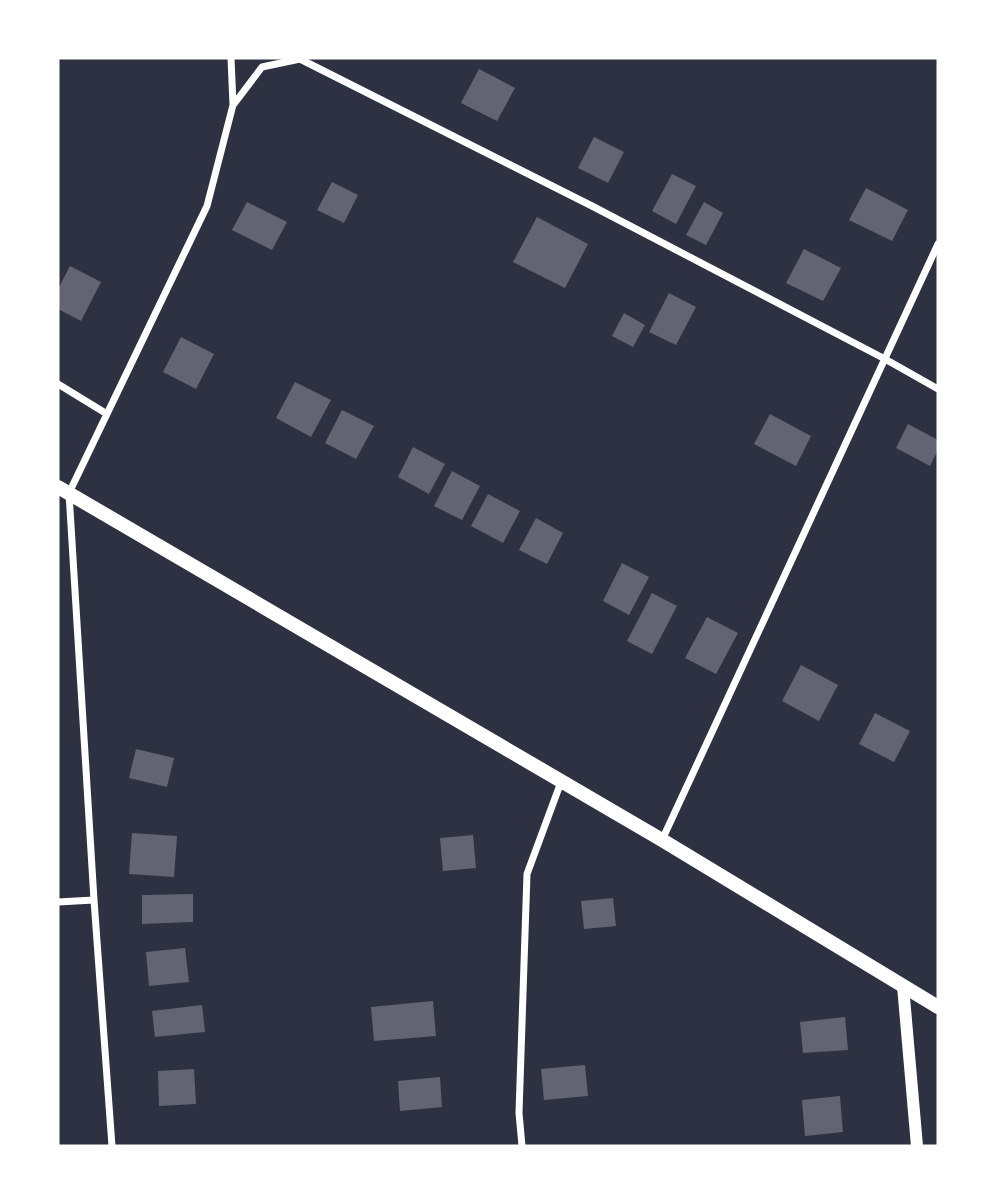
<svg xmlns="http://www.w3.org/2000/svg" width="996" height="1204" viewBox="0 0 996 1204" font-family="'Exo 2',sans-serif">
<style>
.building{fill:#626471}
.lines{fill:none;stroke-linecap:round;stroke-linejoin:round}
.minor{stroke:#fff;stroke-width:7}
.tertiary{stroke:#fff;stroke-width:12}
.secondary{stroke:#fff;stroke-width:14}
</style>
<rect width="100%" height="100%" fill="#2d3142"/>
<path class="building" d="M 479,69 L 515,88 L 497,121 L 461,103 Z
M 594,137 L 624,152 L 608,183 L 578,168 Z
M 672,174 L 696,186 L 676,224 L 652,211 Z
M 332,182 L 358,195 L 344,223 L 317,210 Z
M 866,188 L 908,210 L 892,241 L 849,220 Z
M 247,202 L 287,222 L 272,250 L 232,230 Z
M 704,202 L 723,213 L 706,245 L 686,235 Z
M 537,217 L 588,244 L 565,288 L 513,262 Z
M 804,249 L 841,268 L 823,301 L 786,283 Z
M 70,266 L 101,282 L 81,321 L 58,309 L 58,289 Z
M 669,293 L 696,307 L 676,345 L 649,332 Z
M 624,313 L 645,325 L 633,347 L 612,336 Z
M 181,337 L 214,354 L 196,389 L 163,372 Z
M 295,382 L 331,400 L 311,437 L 276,418 Z
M 342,410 L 374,426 L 356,459 L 325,443 Z
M 770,414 L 811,436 L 796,466 L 754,444 Z
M 908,424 L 938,440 L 938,450 L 930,466 L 896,448 Z
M 413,447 L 445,464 L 429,494 L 398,477 Z
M 452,471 L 480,486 L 462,520 L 434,506 Z
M 488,494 L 520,511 L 503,543 L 471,526 Z
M 536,518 L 563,533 L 547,564 L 519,550 Z
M 622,563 L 649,577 L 629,615 L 603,601 Z
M 652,593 L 677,606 L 652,654 L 627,641 Z
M 707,617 L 738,633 L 716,674 L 685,658 Z
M 801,665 L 838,685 L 819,721 L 782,701 Z
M 875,713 L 910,731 L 894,762 L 859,744 Z
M 136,749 L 174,758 L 167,787 L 129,778 Z
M 132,833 L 177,836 L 174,877 L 129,874 Z
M 473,835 L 476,868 L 443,871 L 440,838 Z
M 193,894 L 193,922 L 142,924 L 142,895 Z
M 613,898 L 616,926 L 584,929 L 581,901 Z
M 185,948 L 189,982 L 149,986 L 146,952 Z
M 433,1001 L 436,1036 L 374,1041 L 371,1007 Z
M 202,1005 L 205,1032 L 155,1037 L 152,1011 Z
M 845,1017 L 848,1050 L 803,1053 L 800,1022 Z
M 585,1065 L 588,1096 L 544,1100 L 541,1069 Z
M 194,1069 L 196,1104 L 159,1106 L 158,1071 Z
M 440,1077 L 442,1107 L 400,1111 L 398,1081 Z
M 840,1096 L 843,1132 L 805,1136 L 802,1100 Z"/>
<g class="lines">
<path class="minor" d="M 234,104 L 262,67 L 300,59 L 592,206 L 885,359 L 938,389
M 58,384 L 107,414
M 662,840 L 938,244
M 58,902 L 94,900
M 112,1146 L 94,900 L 69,493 L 207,206 L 233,105 L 231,58
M 522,1146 L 519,1113 L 527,874 L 561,782"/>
<path class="tertiary" d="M 903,986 L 917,1146"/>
<path class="secondary" d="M 58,487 L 662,840 L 938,1007"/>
</g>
<rect width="996" height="1204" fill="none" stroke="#ffffff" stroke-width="119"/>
</svg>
